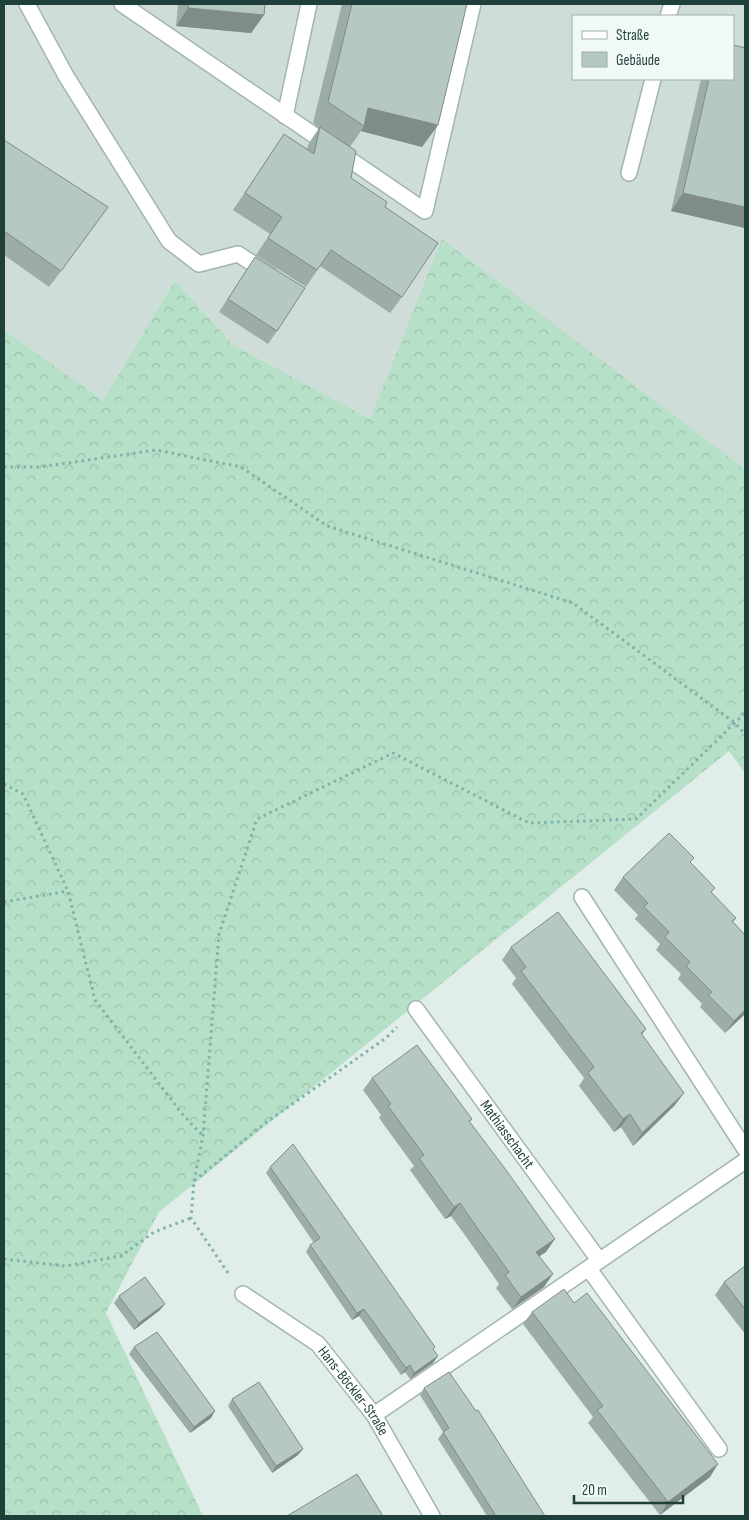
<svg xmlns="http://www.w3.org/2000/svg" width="749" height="1520" viewBox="0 0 749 1520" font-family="'Sofia Sans Condensed',sans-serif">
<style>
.built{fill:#ceddd8;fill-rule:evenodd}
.forest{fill:url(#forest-crowns)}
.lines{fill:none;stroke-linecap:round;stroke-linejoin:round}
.service-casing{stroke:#a2b5b1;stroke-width:18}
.minor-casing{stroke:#a2b5b1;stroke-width:18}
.path{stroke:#7db3aa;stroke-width:3;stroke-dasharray:2.5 4;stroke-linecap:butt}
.service{stroke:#fff;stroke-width:15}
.minor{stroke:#fff;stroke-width:15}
.wall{fill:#9caca7}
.shaded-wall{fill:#7f8c88}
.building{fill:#b5c8c2;stroke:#7f8c88}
.labels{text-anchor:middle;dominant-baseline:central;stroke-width:4;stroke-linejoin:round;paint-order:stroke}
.street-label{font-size:15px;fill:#1f3f3b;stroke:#f1f9f6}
</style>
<defs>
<pattern id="forest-crowns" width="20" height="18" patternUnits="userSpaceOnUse" patternTransform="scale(1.25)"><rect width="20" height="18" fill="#b7e0c8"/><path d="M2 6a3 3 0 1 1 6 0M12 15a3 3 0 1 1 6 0" fill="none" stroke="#9dc1ad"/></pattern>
</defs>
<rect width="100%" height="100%" fill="#e0ede9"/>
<path class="built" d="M 4,4 L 745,4 L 745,469 L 443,240 L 370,419 L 232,344 L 175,280 L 103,400 L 4,330 ZM 573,16 L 733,16 L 733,79 L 573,79 Z"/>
<path class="forest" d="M 442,239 L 745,469 L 745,773 L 729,751 L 159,1212 L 106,1313 L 203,1516 L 4,1516 L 4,330 L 103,400 L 175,280 L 232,344 L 370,419 Z"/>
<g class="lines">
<defs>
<g id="service">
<path d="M 27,4 L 66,76 L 169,241 L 199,264 L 238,254 L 269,274"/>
<path d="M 122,4 L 425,211 L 473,4"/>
<path d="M 668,16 L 672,4"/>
<path d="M 285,116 L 309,4"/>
<path d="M 629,173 L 653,79"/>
<path d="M 582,897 L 745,1149"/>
<path id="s1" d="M 416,1009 L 599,1260"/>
<path d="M 589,1269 L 719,1449"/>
</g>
<g id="minor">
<path id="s2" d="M 243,1294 L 318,1344 L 374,1415 L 432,1516"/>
<path d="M 374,1415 L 745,1161"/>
</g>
</defs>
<use href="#service" class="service-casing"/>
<use href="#minor" class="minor-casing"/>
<path class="path" d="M 4,467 L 40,467 L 156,450 L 241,467 L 327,526 L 573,603 L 735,723 L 745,734
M 4,784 L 23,794 L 68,891 L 95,1000 L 183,1115 L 203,1136
M 4,902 L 68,891
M 194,1181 L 203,1136 L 219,934 L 257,819 L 393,753 L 529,823 L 636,819 L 745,713
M 4,1259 L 65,1266 L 121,1256 L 154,1232 L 191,1218
M 228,1273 L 191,1218 L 194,1181 L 264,1124 L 386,1038 L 397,1027"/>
<use href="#service" class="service"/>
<use href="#minor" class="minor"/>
</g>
<path class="wall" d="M 178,4 L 265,4 L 264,15 L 251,33 L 176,26 Z
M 342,4 L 467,4 L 422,147 L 361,131 L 350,147 L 351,178 L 385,207 L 402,297 L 390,313 L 320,266 L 306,287 L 256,255 L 270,234 L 233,210 L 284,134 L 307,149 L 309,143 L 319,128 L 313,123 Z
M 745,48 L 745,228 L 671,211 L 701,79 L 733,79 Z
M 4,140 L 96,223 L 49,287 L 4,255 Z
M 255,257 L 277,331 L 268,344 L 219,312 Z
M 691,863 L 715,888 L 711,893 L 736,918 L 733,922 L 745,935 L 745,1014 L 725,1033 L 700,1007 L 702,1004 L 678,979 L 681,974 L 656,950 L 660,944 L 635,919 L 638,915 L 614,890 L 623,877 Z
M 511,947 L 646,1029 L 642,1035 L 675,1105 L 633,1146 L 621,1127 L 614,1132 L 579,1086 L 584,1078 L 512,984 L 516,978 L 502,960 Z
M 372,1078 L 472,1119 L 469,1123 L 546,1252 L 539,1256 L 544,1287 L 512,1309 L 496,1288 L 499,1284 L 467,1238 L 451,1216 L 445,1219 L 410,1170 L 414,1166 L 379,1118 L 381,1115 L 363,1090 Z
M 270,1167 L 433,1349 L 433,1363 L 410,1379 L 405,1372 L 401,1375 L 359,1316 L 352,1320 L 306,1252 L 310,1245 L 314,1243 L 266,1173 Z
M 745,1266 L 745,1334 L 715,1295 L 724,1282 Z
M 119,1296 L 160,1310 L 134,1330 L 114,1303 Z
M 532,1312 L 710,1477 L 660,1515 L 588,1423 L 593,1417 L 523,1324 Z
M 134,1347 L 211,1418 L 190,1433 L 129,1354 Z
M 424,1388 L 545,1516 L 487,1516 L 438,1439 L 443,1432 L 420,1395 Z
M 232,1399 L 298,1455 L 272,1473 L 228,1406 Z"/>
<path class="shaded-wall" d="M 188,8 L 264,15 L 251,33 L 176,26 Z
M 368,108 L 438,125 L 422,147 L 361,131 L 364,126 Z
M 683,193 L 745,207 L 745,228 L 671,211 Z
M 108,207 L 96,223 L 49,287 L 61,271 Z
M 745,1010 L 745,1014 L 725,1033 L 734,1021 Z
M 684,1093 L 675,1105 L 633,1146 L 642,1133 Z
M 630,1114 L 621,1127 L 614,1132 L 623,1119 Z
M 460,1203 L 451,1216 L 445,1219 L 454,1207 Z
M 555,1239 L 546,1252 L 527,1264 L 536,1252 Z
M 553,1274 L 544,1287 L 512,1309 L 521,1297 Z
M 165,1304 L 160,1310 L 134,1330 L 139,1323 Z
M 364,1309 L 359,1316 L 352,1320 L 357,1313 Z
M 438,1356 L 433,1363 L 410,1379 L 414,1373 Z
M 410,1365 L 405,1372 L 401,1375 L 406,1368 Z
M 215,1411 L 211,1418 L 190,1433 L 194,1427 Z
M 303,1449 L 298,1455 L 272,1473 L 276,1466 Z
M 718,1464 L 710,1477 L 660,1515 L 668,1502 Z"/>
<path class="building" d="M 189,4 L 265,4 L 264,15 L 188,8 Z
M 352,4 L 467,4 L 438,125 L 368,108 L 364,126 L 328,102 Z
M 733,45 L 745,48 L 745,207 L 683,193 L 709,79 L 733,79 Z
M 320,127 L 356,151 L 351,178 L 387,202 L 385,207 L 438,243 L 402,297 L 331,250 L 317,270 L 268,238 L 282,217 L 245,193 L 284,134 L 314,154 Z
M 4,140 L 108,207 L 61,271 L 4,231 Z
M 255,257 L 305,288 L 277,331 L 228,299 Z
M 669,833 L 694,858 L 690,862 L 715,888 L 711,892 L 736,918 L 732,921 L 745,935 L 745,1010 L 734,1021 L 708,995 L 712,992 L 686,966 L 690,962 L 665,937 L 669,932 L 644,907 L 648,903 L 623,877 Z
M 558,912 L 646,1029 L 641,1033 L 684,1093 L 642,1133 L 630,1114 L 623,1119 L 588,1073 L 594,1067 L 521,971 L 526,967 L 511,947 Z
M 417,1045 L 472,1119 L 469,1121 L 506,1170 L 555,1239 L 536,1252 L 553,1274 L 521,1297 L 505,1275 L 509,1272 L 476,1226 L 460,1203 L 454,1207 L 419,1158 L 424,1155 L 388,1106 L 391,1104 L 372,1078 Z
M 293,1144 L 435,1347 L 433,1349 L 438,1356 L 414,1373 L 410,1365 L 406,1368 L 364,1309 L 357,1313 L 310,1245 L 320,1238 L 270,1167 Z
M 745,1266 L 745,1309 L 724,1282 Z
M 145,1277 L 165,1304 L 139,1323 L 119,1296 Z
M 564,1289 L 574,1303 L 587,1293 L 718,1464 L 668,1502 L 597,1410 L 603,1406 L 532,1312 Z
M 157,1332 L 215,1411 L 194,1427 L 134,1347 Z
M 449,1372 L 476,1411 L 478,1410 L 545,1516 L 496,1516 L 443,1432 L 449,1428 L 424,1388 Z
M 259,1382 L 303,1449 L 276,1466 L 232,1399 Z
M 357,1474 L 383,1516 L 287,1516 Z"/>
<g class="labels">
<g class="street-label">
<text stroke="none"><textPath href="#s1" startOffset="155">Mathiasschacht</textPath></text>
<text stroke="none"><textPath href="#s2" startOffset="149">Hans-Böckler-Straße</textPath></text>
</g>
</g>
<rect width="749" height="1520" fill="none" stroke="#1f3f3b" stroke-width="10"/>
<rect x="572" y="15" width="162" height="65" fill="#f1f9f6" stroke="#9dafab"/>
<rect x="582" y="31" width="25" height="8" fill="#ffffff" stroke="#9dafab"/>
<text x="616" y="40" font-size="15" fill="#1f3f3b">Straße</text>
<rect x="582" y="52" width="25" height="15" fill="#b5c8c2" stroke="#9dafab"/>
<text x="616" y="65" font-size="15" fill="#1f3f3b">Gebäude</text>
<path d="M574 1495v8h109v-8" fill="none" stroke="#1f3f3b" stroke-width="2.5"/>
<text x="582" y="1495" font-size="15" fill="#1f3f3b" stroke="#f1f9f6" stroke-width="4" paint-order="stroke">20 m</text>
</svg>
